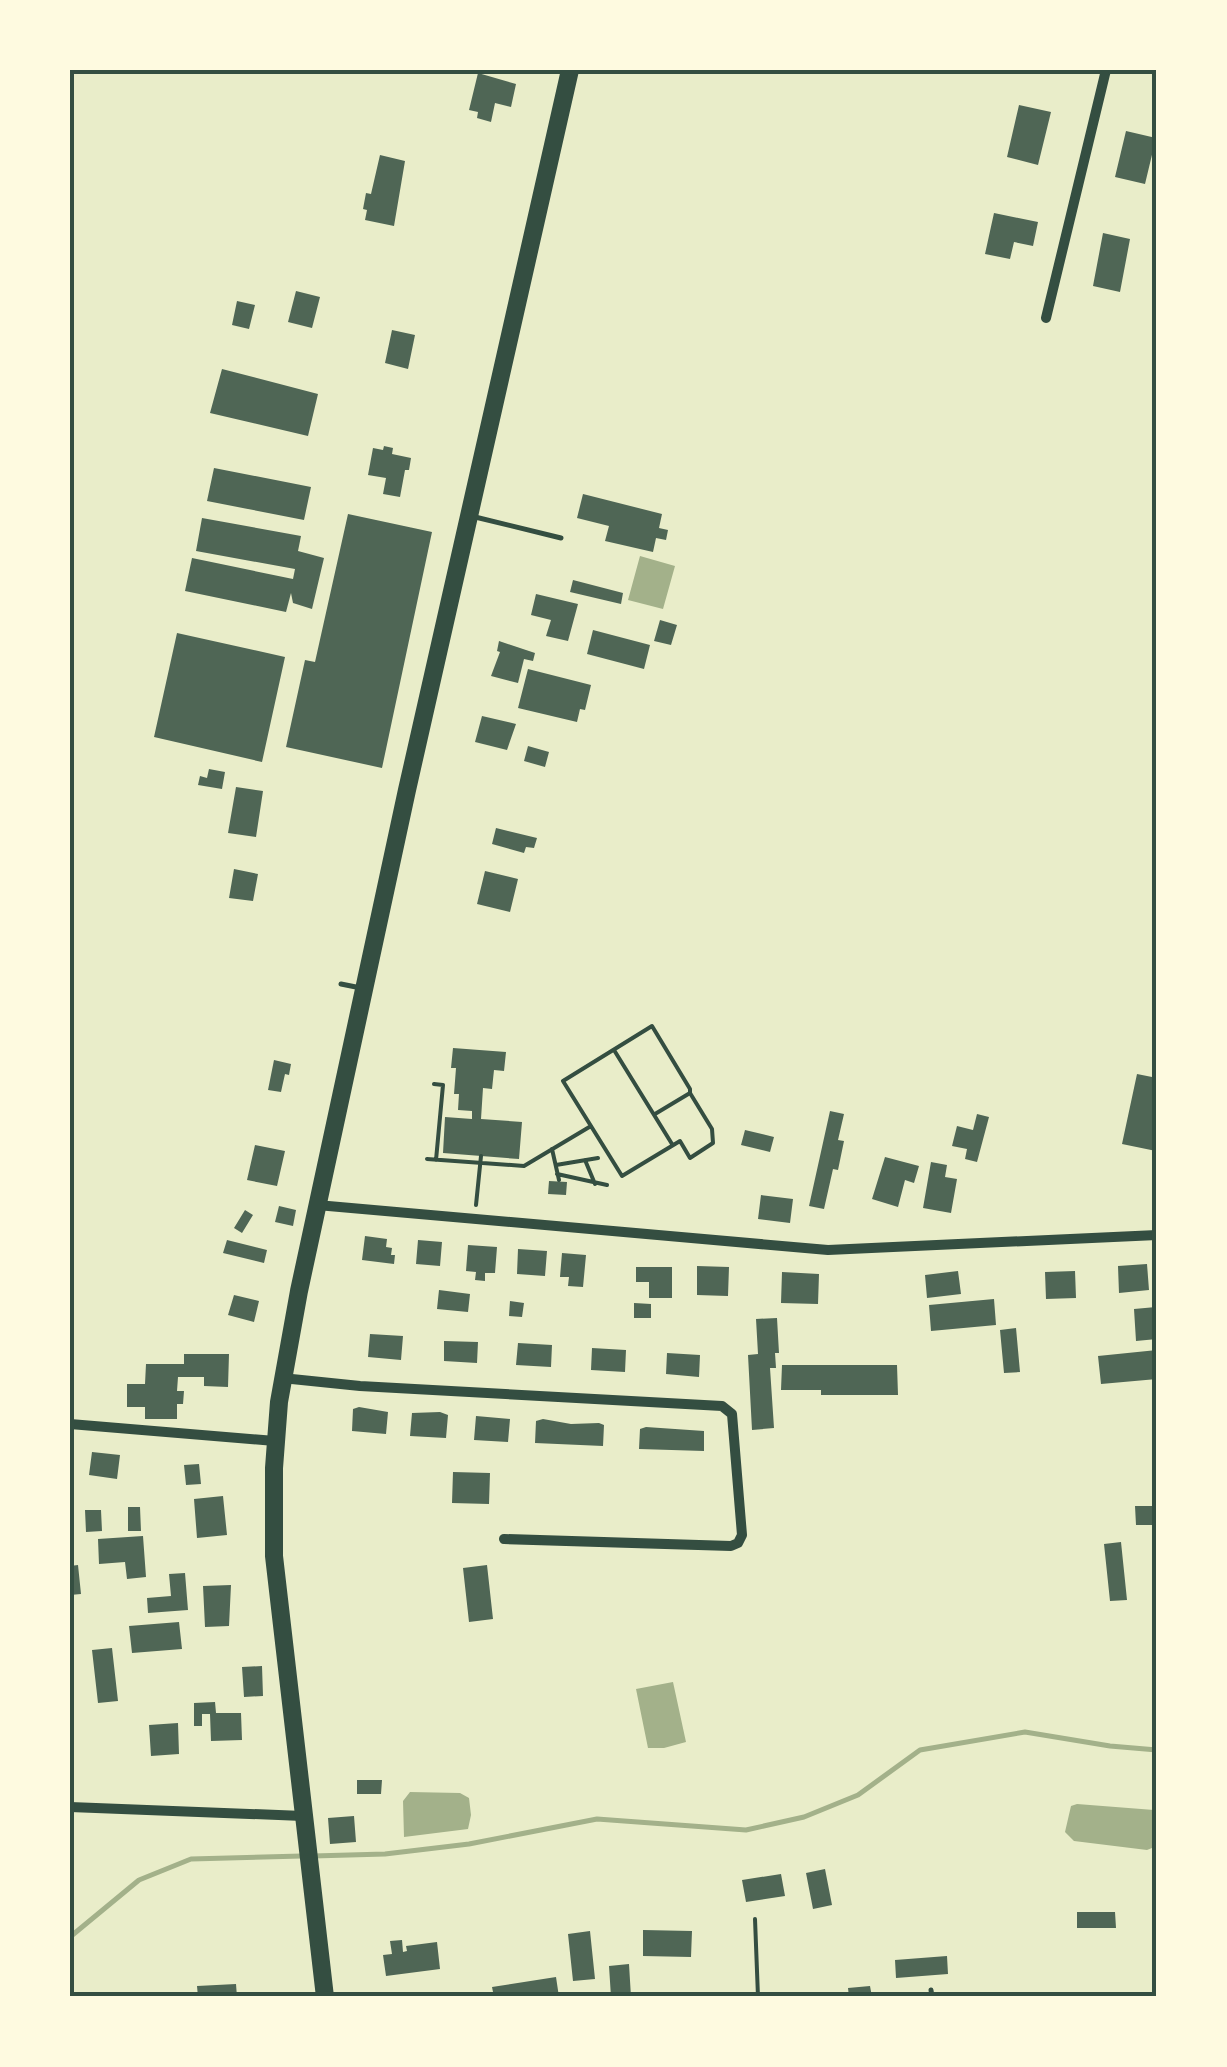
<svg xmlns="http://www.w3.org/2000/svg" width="1227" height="2067" viewBox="0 0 1227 2067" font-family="Karla,sans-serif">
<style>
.water{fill:#a3b18a}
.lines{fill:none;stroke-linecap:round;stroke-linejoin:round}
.stream{stroke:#a3b18a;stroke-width:5}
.building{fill:#4f6655}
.path{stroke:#344e41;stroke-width:4}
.service{stroke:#344e41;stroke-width:5}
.minor{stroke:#344e41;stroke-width:10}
.primary{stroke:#344e41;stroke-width:18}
.neatline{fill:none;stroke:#344e41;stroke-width:4}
</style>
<rect width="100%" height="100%" fill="#e9edc9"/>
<path class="water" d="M 640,556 L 675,566 L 663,609 L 628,600 Z
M 673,1682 L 686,1742 L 664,1748 L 648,1748 L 636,1689 Z
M 410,1792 L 460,1793 L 469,1798 L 471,1815 L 468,1829 L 404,1837 L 403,1801 Z
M 1077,1804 L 1154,1810 L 1157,1813 L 1157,1846 L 1147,1850 L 1074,1841 L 1065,1832 L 1071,1806 Z"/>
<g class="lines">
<path class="stream" d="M 313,1856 L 385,1854 L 469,1844 L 597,1819 L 746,1830 L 804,1817 L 858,1795 L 920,1750 L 1025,1732 L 1110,1746 L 1157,1750
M 70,1937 L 139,1880 L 191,1859 L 302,1856"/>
</g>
<path class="building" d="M 478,73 L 516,84 L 511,107 L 495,103 L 491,122 L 477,118 L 478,112 L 469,110 Z
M 1019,105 L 1051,112 L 1038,165 L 1007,157 Z
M 1126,131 L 1156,138 L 1145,184 L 1115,177 Z
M 380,155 L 405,161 L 394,226 L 365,220 L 367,210 L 363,209 L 366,193 L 371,194 Z
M 994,213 L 1038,222 L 1033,246 L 1014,242 L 1010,259 L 985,254 Z
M 1103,233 L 1130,239 L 1120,292 L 1093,286 Z
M 296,291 L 320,297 L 312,328 L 288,322 Z
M 237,301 L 255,305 L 249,329 L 232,325 Z
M 392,330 L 415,335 L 408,369 L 385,363 Z
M 222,369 L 318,394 L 308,436 L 210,413 Z
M 384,446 L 393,448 L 392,454 L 411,458 L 409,470 L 405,470 L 400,497 L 383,494 L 386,478 L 368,475 L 373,448 L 383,450 Z
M 214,468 L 311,487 L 304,520 L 207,501 Z
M 583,494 L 662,514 L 659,528 L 668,530 L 666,540 L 656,538 L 653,552 L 605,541 L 609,526 L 577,518 Z
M 348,514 L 432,532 L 382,768 L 286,747 L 305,660 L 315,662 Z
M 202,518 L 301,536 L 298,551 L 324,558 L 312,609 L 293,603 L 291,593 L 286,612 L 185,591 L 192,558 L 293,579 L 295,569 L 196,551 Z
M 573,580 L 623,593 L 621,604 L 570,592 Z
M 536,594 L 578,604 L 568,641 L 546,636 L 551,620 L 531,615 Z
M 660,620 L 677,625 L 671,645 L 654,641 Z
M 593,630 L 650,645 L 644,669 L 587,654 Z
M 177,633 L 285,657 L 262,762 L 154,737 Z
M 499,641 L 535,653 L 533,661 L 524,659 L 518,683 L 491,676 L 500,652 L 497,651 Z
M 528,669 L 591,685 L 585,710 L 580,709 L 577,722 L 518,708 Z
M 482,716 L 516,724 L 507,750 L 475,742 Z
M 528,746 L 549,752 L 545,767 L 524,761 Z
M 209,769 L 225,772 L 222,789 L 198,785 L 200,776 L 207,778 Z
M 236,787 L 263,791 L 256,837 L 228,833 Z
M 496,828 L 537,838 L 534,848 L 526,847 L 524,853 L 492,844 Z
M 234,869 L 258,874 L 253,901 L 229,898 Z
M 485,871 L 518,879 L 510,912 L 477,904 Z
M 453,1048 L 506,1052 L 504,1071 L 494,1070 L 492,1089 L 483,1088 L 481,1119 L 522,1122 L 519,1159 L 443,1153 L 445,1117 L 472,1119 L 472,1111 L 458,1110 L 459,1094 L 454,1094 L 456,1068 L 451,1068 Z
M 274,1060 L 291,1064 L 289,1075 L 285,1074 L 281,1092 L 268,1090 Z
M 1137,1074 L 1157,1078 L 1156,1151 L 1122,1144 Z
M 830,1111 L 844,1114 L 838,1140 L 844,1141 L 838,1170 L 833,1169 L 824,1209 L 809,1206 Z
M 977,1114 L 989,1117 L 977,1162 L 965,1159 L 967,1149 L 952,1146 L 957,1126 L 973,1130 Z
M 745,1130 L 774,1137 L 770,1152 L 741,1145 Z
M 255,1145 L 285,1151 L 277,1186 L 247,1180 Z
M 885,1157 L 919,1166 L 914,1183 L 905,1180 L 898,1207 L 872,1199 Z
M 931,1162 L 947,1165 L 945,1177 L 957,1179 L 951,1213 L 923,1208 Z
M 549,1181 L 567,1182 L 566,1195 L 548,1194 Z
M 761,1195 L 793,1199 L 790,1223 L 758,1219 Z
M 279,1206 L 296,1210 L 293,1226 L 275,1222 Z
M 245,1210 L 253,1215 L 242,1233 L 234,1228 Z
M 365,1236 L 387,1239 L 386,1247 L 392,1248 L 391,1255 L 395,1255 L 394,1264 L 362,1260 Z
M 227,1240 L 267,1250 L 264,1263 L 223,1253 Z
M 418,1240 L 442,1242 L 440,1266 L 416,1264 Z
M 468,1245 L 497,1247 L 495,1273 L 485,1273 L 485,1281 L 475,1280 L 476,1272 L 466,1271 Z
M 518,1249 L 547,1251 L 545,1276 L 517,1274 Z
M 562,1253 L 586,1255 L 583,1287 L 568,1286 L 569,1277 L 560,1277 Z
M 1147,1264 L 1149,1290 L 1119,1293 L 1118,1266 Z
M 697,1266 L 729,1267 L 728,1296 L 697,1295 Z
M 636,1267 L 672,1267 L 672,1298 L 649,1298 L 649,1282 L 636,1282 Z
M 958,1271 L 961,1294 L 927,1298 L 925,1275 Z
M 1075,1271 L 1076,1298 L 1046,1299 L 1045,1272 Z
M 782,1272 L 819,1274 L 818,1304 L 781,1303 Z
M 439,1290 L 470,1294 L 468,1312 L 437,1309 Z
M 234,1295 L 259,1301 L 254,1322 L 228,1315 Z
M 994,1299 L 996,1325 L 931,1331 L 929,1305 Z
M 510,1301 L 524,1303 L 522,1317 L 509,1316 Z
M 634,1303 L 651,1304 L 651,1318 L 634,1318 Z
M 1156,1307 L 1157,1339 L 1136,1341 L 1134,1309 Z
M 777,1318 L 779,1353 L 775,1353 L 776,1368 L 770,1368 L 774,1428 L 752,1430 L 748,1355 L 758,1354 L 756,1319 Z
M 1016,1328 L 1020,1372 L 1004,1373 L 1000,1330 Z
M 370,1334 L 403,1336 L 401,1360 L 368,1357 Z
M 444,1341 L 478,1342 L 477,1363 L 444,1361 Z
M 518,1343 L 552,1345 L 551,1367 L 516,1365 Z
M 592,1348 L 626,1350 L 625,1372 L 591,1370 Z
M 1157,1350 L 1157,1379 L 1101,1384 L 1098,1356 Z
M 667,1353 L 700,1355 L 699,1377 L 666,1374 Z
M 184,1354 L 229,1354 L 228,1387 L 204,1386 L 204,1377 L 178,1377 L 177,1391 L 184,1391 L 183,1404 L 177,1404 L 177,1419 L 145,1419 L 145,1407 L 127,1407 L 127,1384 L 145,1384 L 146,1364 L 184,1364 Z
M 782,1365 L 897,1365 L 898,1395 L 821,1395 L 821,1390 L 781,1390 Z
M 359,1407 L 388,1412 L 386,1434 L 352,1431 L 353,1409 Z
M 440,1412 L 448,1415 L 446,1438 L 410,1436 L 412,1413 Z
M 476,1416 L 510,1419 L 508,1442 L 474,1440 Z
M 543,1419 L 571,1424 L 599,1423 L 604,1425 L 603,1446 L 535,1443 L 536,1421 Z
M 646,1427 L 704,1431 L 704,1451 L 639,1449 L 640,1429 Z
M 92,1452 L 120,1455 L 117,1479 L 89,1475 Z
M 199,1464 L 201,1484 L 186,1485 L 184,1465 Z
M 453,1472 L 490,1473 L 489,1504 L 452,1503 Z
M 223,1496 L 227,1535 L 197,1538 L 194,1499 Z
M 1135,1506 L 1157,1506 L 1157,1525 L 1136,1525 Z
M 128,1507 L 140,1507 L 141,1531 L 128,1531 Z
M 85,1510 L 101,1510 L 102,1531 L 86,1532 Z
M 143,1536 L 146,1577 L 127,1579 L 125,1562 L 99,1564 L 98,1539 Z
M 1121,1542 L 1127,1600 L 1110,1601 L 1104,1544 Z
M 78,1565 L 81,1594 L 70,1595 L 70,1566 Z
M 487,1565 L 493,1619 L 469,1622 L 463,1568 Z
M 185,1573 L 188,1610 L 148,1613 L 147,1598 L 171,1596 L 169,1574 Z
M 231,1585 L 229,1626 L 205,1627 L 203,1586 Z
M 179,1622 L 182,1649 L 132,1653 L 129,1626 Z
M 112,1648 L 118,1701 L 98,1703 L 92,1650 Z
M 262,1666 L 263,1696 L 244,1697 L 242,1667 Z
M 215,1702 L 216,1713 L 241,1713 L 242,1740 L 211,1741 L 210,1714 L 202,1714 L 202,1726 L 194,1726 L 194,1703 Z
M 178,1723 L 179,1754 L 151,1756 L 149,1725 Z
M 357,1780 L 382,1780 L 381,1794 L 357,1794 Z
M 354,1816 L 356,1842 L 330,1844 L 328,1818 Z
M 825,1869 L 832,1905 L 813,1909 L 806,1873 Z
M 781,1874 L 785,1896 L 746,1902 L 742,1880 Z
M 1077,1912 L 1115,1912 L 1116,1928 L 1077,1928 Z
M 643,1930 L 692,1931 L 691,1957 L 643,1956 Z
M 590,1931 L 595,1979 L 573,1981 L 568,1934 Z
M 402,1940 L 403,1952 L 407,1951 L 406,1946 L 437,1942 L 440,1969 L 386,1976 L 383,1955 L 392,1954 L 390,1941 Z
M 947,1956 L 948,1974 L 896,1978 L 895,1960 Z
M 629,1964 L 631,1997 L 611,1997 L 609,1966 Z
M 556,1977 L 559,1997 L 494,1997 L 492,1987 Z
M 236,1984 L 237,1997 L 198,1997 L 197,1986 Z
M 870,1986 L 872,1997 L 849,1997 L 848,1988 Z"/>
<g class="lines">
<path class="path" d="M 614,1050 L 672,1144
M 434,1084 L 443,1085 L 436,1160
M 655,1114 L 690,1093 L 712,1129 L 713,1143 L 690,1158 L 680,1141 L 622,1176 L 563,1081 L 652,1026 L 690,1089 L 690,1093
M 552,1149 L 559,1180
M 427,1159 L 524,1166 L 591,1126
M 585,1160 L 595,1184
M 556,1165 L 598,1158
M 557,1174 L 607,1185
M 476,1205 L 481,1156
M 755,1919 L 758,1997"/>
<path class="service" d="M 471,516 L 561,538
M 341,984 L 361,988
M 931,1990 L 932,1997"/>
<path class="minor" d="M 1046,318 L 1106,70
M 317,1205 L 828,1250 L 1157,1235
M 282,1378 L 360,1386 L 722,1406 L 732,1414 L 742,1535 L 738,1543 L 731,1546 L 504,1539
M 70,1424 L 275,1441
M 70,1807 L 303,1816"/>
<path class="primary" d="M 325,1997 L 274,1556 L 274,1468 L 279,1402 L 299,1291 L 407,790 L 570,70"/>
</g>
<rect width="1227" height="2067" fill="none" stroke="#fefae0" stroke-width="145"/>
<rect x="72" y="72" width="1082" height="1922" class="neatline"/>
</svg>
